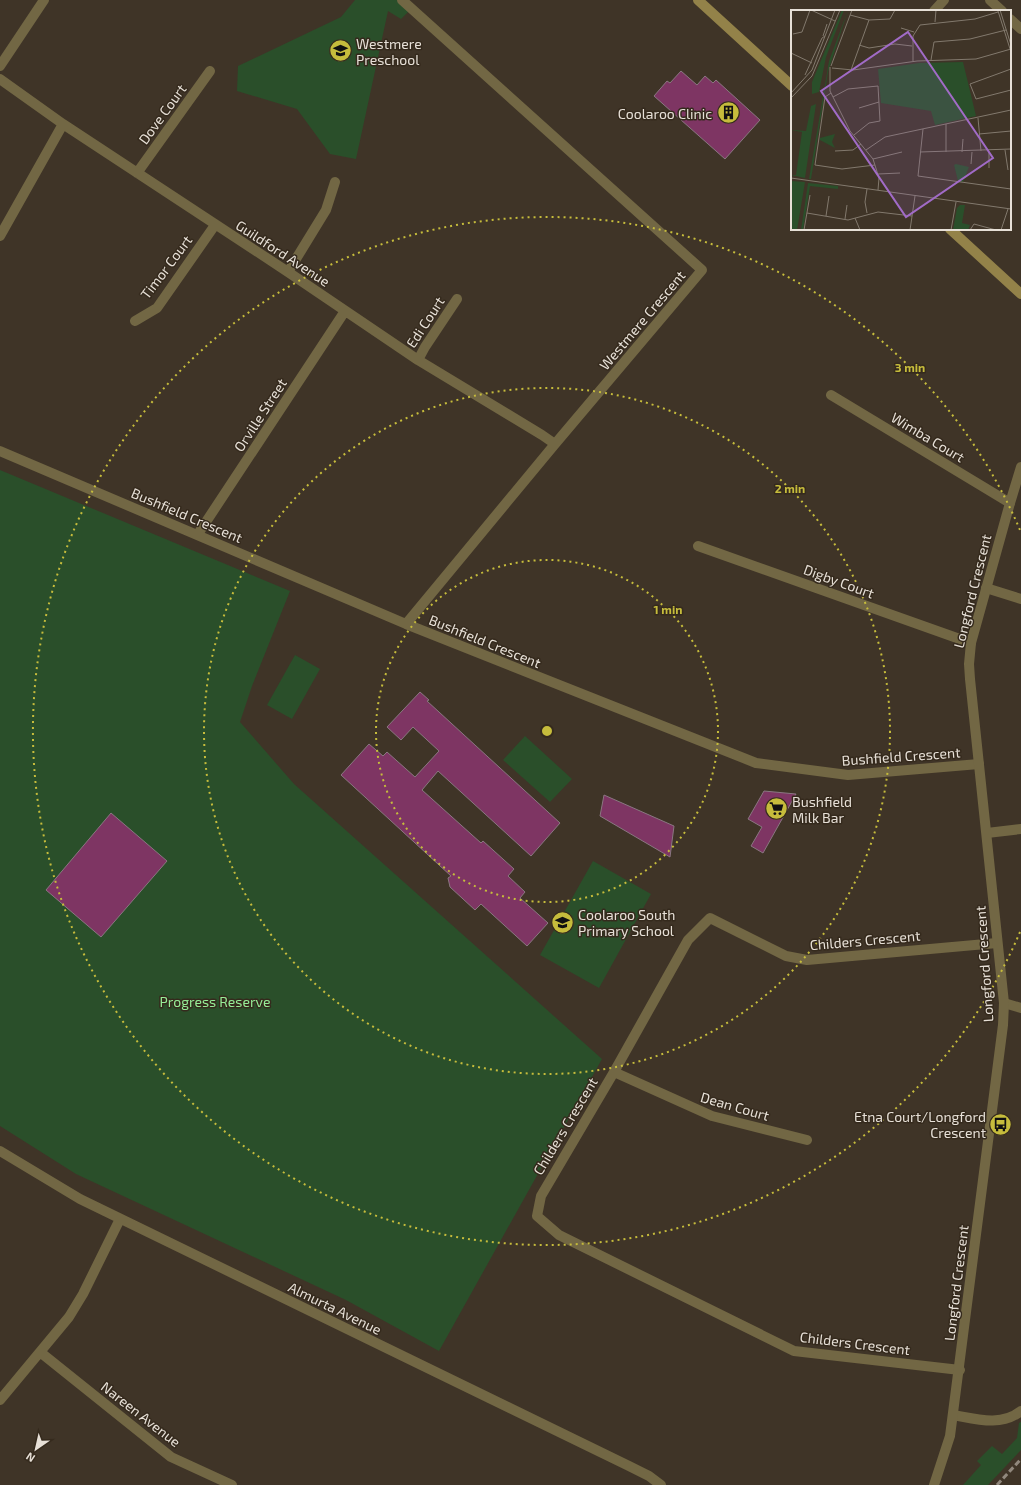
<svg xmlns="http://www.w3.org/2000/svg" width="1021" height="1485" viewBox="0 0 1021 1485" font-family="'Exo 2',sans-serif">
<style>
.green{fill:#2a4f2a}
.building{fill:#7e3563;stroke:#8a7781}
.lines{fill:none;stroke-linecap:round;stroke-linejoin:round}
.minor{stroke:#726744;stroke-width:10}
.tertiary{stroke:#726744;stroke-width:10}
.secondary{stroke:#938249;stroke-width:10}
.rail{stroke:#91887d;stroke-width:3;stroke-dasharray:6 3;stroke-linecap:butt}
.ring{fill:none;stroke:#c6bc3c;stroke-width:2;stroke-dasharray:2 4}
.labels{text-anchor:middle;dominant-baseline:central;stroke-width:3;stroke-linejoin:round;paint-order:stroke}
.poi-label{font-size:14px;fill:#e7e0d7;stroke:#352a1d;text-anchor:start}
.street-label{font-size:14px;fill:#e7e0d7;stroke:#352a1d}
.park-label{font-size:14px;fill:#96ee97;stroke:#352a1d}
.inset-road{fill:none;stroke:#82796d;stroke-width:1}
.view{fill:#a16bc7;fill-opacity:0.15;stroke:#a16bc7;stroke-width:2}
.inset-edge{fill:none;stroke:#e7e0d7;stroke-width:2}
.centre{fill:#c6bc3c;stroke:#352a1d;stroke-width:2}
.ring-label{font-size:12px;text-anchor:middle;font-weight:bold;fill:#c6bc3c;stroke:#352a1d;stroke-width:3;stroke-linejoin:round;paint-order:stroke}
</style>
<rect width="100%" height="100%" fill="#3f3427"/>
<path class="green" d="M 355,0 L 398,0 L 410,10 L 401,19 L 388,11 L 356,159 L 330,154 L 297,109 L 237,91 L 238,66 L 341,17 Z
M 0,470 L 290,591 L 252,686 L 240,722 L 294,784 L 602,1059 L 439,1351 L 346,1300 L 76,1174 L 0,1126 Z
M 295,655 L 320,669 L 292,719 L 267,705 Z
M 525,736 L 572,779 L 550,802 L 503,760 Z
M 593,861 L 651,894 L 599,988 L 540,955 Z
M 1021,1422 L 1021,1450 L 988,1485 L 963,1485 L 981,1465 L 977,1461 L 992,1446 L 1002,1454 L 1017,1438 L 1019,1423 Z"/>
<path class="building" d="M 681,71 L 697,85 L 705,76 L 713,83 L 716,80 L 760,120 L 725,159 L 654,96 L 667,81 L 670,83 Z
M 420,692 L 429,700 L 427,701 L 560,823 L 531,856 L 438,771 L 422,790 L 481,843 L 483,841 L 514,869 L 508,876 L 525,892 L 520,898 L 548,923 L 527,946 L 481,904 L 475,910 L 450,887 L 448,878 L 451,876 L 341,775 L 369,744 L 383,756 L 387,752 L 415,777 L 439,751 L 413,727 L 401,740 L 387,727 Z
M 764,791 L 796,794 L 763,853 L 751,846 L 762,827 L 748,819 Z
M 604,795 L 674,826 L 670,857 L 600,816 Z
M 111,813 L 167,861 L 101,937 L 46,890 Z"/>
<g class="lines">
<path class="minor" d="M 402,0 L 702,270 L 555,444 L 406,624
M 990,0 L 1002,11
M 934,11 L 944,0
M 1010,19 L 1021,29
M 0,66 L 44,0
M 0,79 L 63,124 L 288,272 L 418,360 L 542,435 L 555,444
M 137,173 L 210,71
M 0,236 L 63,124
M 288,272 L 326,210 L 335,182
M 135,321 L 157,308 L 215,225
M 418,360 L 425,347 L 457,299
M 831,395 L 1010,503
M 0,451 L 406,624 L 756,763 L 848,775 L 979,764
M 198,534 L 345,311
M 698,546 L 971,643
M 986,588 L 1021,599
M 987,833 L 1021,829
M 1004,1003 L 1021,1008
M 614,1072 L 712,1116 L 807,1140
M 0,1151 L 80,1199 L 629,1466 L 649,1476 L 661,1485
M 40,1352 L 171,1457 L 232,1485
M 960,1370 L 794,1351 L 559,1235 L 537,1216 L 541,1196 L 614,1072 L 688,940 L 710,918 L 786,956 L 807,960 L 997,943
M 0,1400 L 69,1317 L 83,1294 L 120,1219
M 953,1415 C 976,1419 1001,1427 1021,1411"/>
<path class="tertiary" d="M 934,1485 L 950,1436 L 1003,1025 L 1004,1003 L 970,679 L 969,664 L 971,643 L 1010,503 L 1021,467"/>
<path class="secondary" d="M 698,0 L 792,86
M 950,229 L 1021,294"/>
<path class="rail" d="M 997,1485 L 1021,1459"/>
</g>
<g class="ring">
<circle cx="547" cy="731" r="171"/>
<circle cx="547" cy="731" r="343"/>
<path d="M1020 932A514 514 0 1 1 1020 530"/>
</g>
<defs>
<symbol id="school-disc" viewBox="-11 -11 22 22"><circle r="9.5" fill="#c6bc3c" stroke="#352a1d"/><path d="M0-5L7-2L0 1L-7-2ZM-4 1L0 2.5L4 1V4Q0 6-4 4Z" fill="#111"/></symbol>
<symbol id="building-disc" viewBox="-11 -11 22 22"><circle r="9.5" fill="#c6bc3c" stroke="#352a1d"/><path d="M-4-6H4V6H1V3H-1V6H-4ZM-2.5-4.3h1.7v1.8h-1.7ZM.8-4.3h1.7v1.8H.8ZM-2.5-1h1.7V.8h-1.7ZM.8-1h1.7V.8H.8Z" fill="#111"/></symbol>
<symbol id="supermarket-disc" viewBox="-11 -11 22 22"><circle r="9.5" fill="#c6bc3c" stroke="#352a1d"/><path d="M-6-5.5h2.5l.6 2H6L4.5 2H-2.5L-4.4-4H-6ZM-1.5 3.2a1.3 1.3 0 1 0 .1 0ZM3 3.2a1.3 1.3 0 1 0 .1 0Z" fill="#111"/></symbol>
<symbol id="bus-disc" viewBox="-11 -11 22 22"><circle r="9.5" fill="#c6bc3c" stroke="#352a1d"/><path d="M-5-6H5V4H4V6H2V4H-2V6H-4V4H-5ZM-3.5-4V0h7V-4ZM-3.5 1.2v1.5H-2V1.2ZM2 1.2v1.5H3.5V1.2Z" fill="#111"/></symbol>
</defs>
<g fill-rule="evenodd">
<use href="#school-disc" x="328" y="38" width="25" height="25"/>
<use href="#building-disc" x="716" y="100" width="25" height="25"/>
<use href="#supermarket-disc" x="764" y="796" width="25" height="25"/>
<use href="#school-disc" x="550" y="910" width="25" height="25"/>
<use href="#bus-disc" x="988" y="1112" width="25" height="25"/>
</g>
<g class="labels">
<g class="poi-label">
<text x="356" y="43">Westmere<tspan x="356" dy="16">Preschool</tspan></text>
<text x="712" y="113" text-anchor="end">Coolaroo Clinic</text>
<text x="792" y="801">Bushfield<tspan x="792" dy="16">Milk Bar</tspan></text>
<text x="578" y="914">Coolaroo South<tspan x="578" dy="16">Primary School</tspan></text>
<text x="986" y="1116" text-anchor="end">Etna Court/Longford<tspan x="986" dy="16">Crescent</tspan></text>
</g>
<g class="street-label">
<text transform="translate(162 114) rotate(-54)">Dove Court</text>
<text transform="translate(283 253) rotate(33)">Guildford Avenue</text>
<text transform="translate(166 267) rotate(-53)">Timor Court</text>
<text transform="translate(642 320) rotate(-50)">Westmere Crescent</text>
<text transform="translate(425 322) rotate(-57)">Edi Court</text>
<text transform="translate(260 415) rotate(-57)">Orville Street</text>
<text transform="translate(928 437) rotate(31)">Wimba Court</text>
<text transform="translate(187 515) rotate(23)">Bushfield Crescent</text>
<text transform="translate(839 581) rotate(20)">Digby Court</text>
<text transform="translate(972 591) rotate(-76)">Longford Crescent</text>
<text transform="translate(485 641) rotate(22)">Bushfield Crescent</text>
<text transform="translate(901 756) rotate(-4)">Bushfield Crescent</text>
<text transform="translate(865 940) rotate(-5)">Childers Crescent</text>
<text transform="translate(984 964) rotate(-94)">Longford Crescent</text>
<text transform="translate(735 1106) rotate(16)">Dean Court</text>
<text transform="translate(565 1126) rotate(-59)">Childers Crescent</text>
<text transform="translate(956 1283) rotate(-83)">Longford Crescent</text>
<text transform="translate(335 1308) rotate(26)">Almurta Avenue</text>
<text transform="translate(855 1343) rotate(7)">Childers Crescent</text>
<text transform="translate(141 1414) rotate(38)">Nareen Avenue</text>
</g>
<g class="park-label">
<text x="215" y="1001">Progress Reserve</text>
</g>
</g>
<g transform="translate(791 10)">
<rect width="220" height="220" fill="#3f3427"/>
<path d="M 51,0 L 53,0 L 35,47 L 28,82 L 21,84 L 21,72 ZM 57,0 L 37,62 L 22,157 L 20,169 L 18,169 L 38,51 ZM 172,52 L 185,106 L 144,115 L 140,101 L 90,93 L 87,59 L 128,53 ZM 25,94 L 14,168 L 0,165 L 5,165 L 11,122 L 0,120 L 0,114 L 1,120 L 15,121 L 20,96 ZM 44,124 L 41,132 L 44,138 L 29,130 L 29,128 ZM 165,154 L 178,157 L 172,172 L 167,171 L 163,155 ZM 0,171 L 14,172 L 6,220 L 0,220 ZM 17,173 L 47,176 L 47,179 L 19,176 L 12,220 L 10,220 ZM 169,195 L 174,195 L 171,213 L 179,215 L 177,220 L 162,220 L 166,198 Z" fill="#2a4f2a"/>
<path class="inset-road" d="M 20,0 L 44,11M 209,0 L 220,35M 207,1 L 220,42M 59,5 L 78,10 L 99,9 L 104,0M 144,12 L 145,0M 110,18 L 123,22M 2,24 L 11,22 L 19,0M 32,26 L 36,14M 68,35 L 78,38 L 104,34 L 121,36M 0,43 L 21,53M 140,50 L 143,32 L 179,29 L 215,20M 122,51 L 122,26 L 129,15 L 184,9 L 207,2M 40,56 L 61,0M 39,57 L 39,81 L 59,121 L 82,149 L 88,168 L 87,180M 41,58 L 62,60 L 126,51 L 185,49 L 220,39M 220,59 L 179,74 L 185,89 L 220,80M 60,60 L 78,10M 14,65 L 31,28 L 34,26M 0,83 L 21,60 L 44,0M 40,83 L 34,87 L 24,155 L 51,159 L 84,155M 42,87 L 57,79 L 87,76 L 89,111 L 78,113 L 63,125M 0,88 L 21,66 L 49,0M 68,98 L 88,92M 187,108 L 190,141M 155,114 L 155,142M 132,119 L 127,166 L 220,179M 188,124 L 220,121M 75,140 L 94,127 L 220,100M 214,140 L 217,160M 44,141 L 62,140 L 70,134M 129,142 L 220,139M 171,142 L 172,129M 198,142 L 198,158M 82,149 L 111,142M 180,154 L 181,142M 87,164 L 109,163M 0,168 L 220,199M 76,179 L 74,192 L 76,203M 16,203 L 57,210 L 87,202 L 121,206M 35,206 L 38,186M 64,208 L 69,220M 54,209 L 56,195M 13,220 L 19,185M 119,220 L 124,186M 160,220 L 165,192M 179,220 L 183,214 L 205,220M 210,220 L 217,199"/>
<path class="view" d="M 117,22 L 202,148 L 115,207 L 30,81 Z"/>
<rect width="220" height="220" class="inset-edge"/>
</g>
<circle cx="547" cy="731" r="6" class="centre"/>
<g class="ring-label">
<text x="910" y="372">3 min</text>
<text x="790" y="493">2 min</text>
<text x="668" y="614">1 min</text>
</g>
<g transform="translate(36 1449) rotate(214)" stroke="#352a1d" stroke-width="3" paint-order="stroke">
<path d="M0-3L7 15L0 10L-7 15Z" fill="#e7e0d7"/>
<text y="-6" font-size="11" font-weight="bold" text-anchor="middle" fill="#e7e0d7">N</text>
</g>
</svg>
